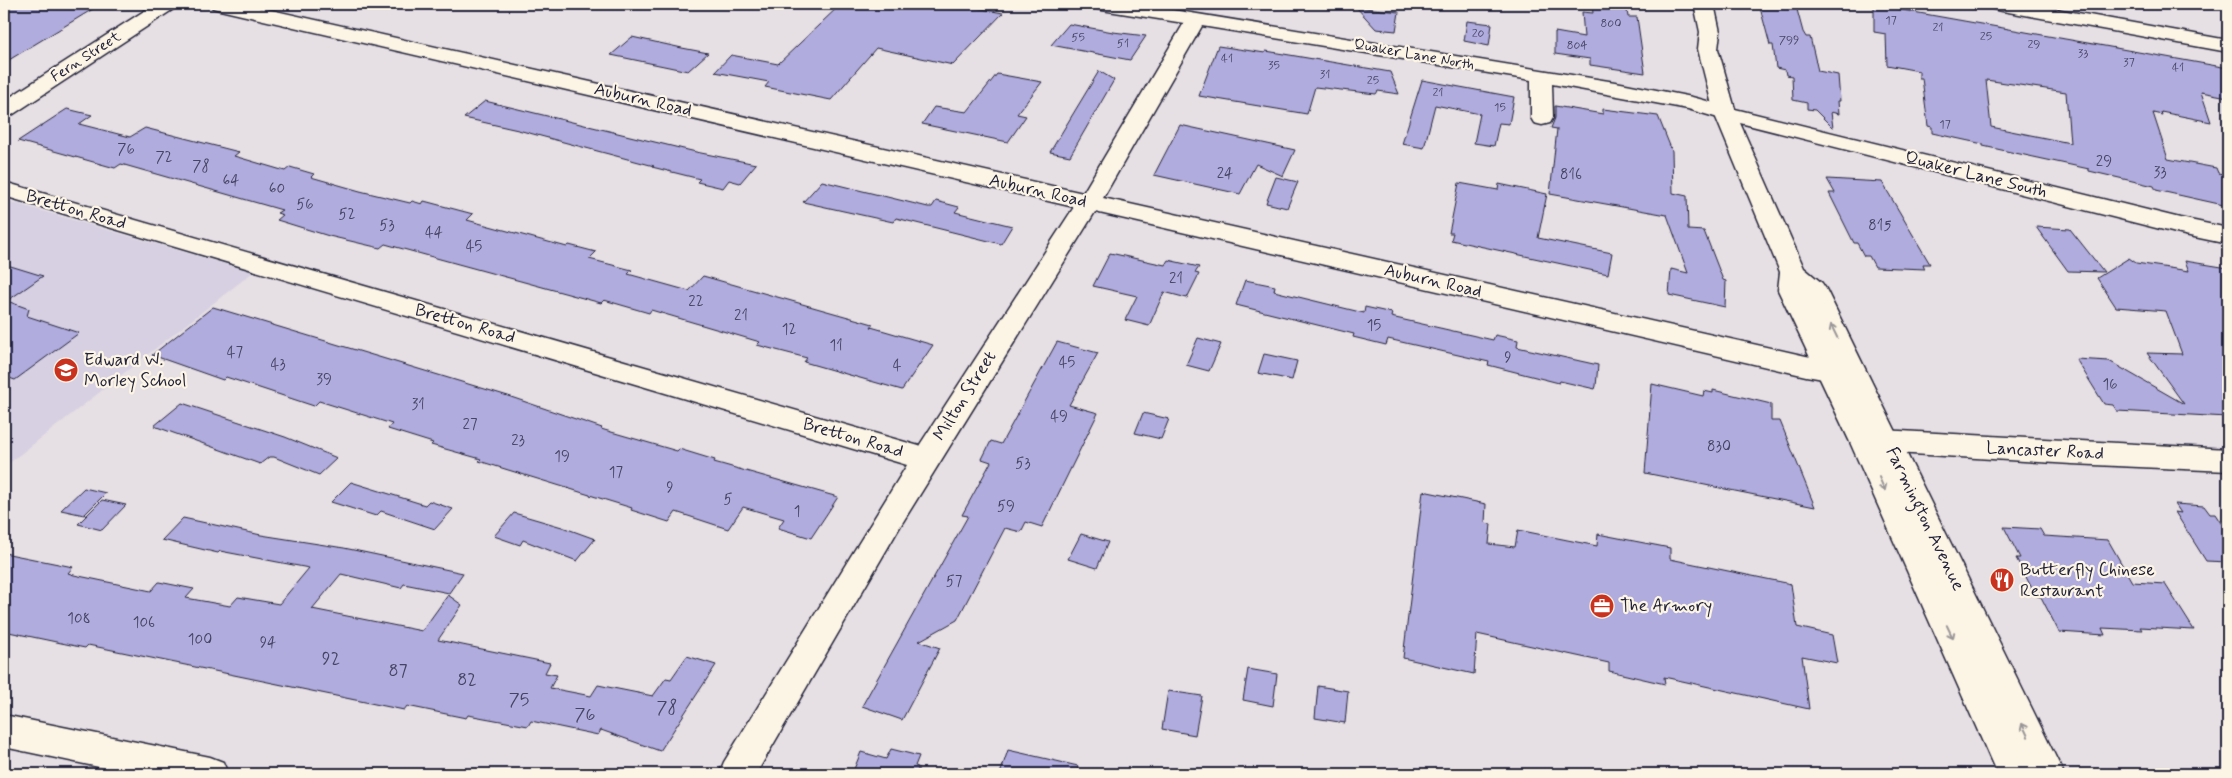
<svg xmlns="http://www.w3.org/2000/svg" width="2232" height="778" viewBox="0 0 2232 778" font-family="Mynerve,sans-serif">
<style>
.built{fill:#d6d0e2}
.building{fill:#b1acde;stroke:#22223b;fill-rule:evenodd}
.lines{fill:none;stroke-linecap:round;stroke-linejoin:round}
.minor-casing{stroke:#22223b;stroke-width:3}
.major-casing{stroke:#22223b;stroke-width:3}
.minor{fill:#fcf5e5;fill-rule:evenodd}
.major{fill:#fcf5e5;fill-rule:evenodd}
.oneway{stroke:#9a9698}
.labels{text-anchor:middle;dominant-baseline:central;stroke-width:4.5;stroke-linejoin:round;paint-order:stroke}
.far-number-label{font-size:12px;fill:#464464}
.far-street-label{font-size:15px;fill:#22223b;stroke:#fcf5e5}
.number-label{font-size:15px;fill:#464464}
.street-label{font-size:18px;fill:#22223b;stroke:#fcf5e5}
.poi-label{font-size:18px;fill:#22223b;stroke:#fcf5e5;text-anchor:start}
.near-number-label{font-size:18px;fill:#464464}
</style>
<rect width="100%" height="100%" fill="#e6dfe3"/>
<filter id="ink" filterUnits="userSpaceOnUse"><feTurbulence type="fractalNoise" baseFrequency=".02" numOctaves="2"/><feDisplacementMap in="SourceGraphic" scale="10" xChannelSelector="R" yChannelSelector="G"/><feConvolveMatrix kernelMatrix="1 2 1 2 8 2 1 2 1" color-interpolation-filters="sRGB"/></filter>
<g filter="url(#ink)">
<path class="built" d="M 4,200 L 253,272 L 4,467 Z"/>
<path class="building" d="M 4,4 L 101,4 L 4,63 Z
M 841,4 L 954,4 L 1003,13 L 953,65 L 876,48 L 831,100 L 765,87 L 769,82 L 715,72 L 731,55 L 778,64 Z
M 1592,4 L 1626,4 L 1628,17 L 1637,17 L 1645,73 L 1590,65 L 1590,59 L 1555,54 L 1555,32 L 1584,37 L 1582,12 L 1593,13 Z
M 1759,4 L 1796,6 L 1803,32 L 1806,37 L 1810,37 L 1818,71 L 1838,75 L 1840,101 L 1838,101 L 1839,114 L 1831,112 L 1833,128 L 1815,110 L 1807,109 L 1807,103 L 1793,100 L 1792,76 L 1786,75 L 1785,70 L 1776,68 L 1773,45 L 1770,45 Z
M 1874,5 L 2228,68 L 2228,97 L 2201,92 L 2211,122 L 2161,112 L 2162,115 L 2153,113 L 2168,159 L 2216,168 L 2218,173 L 2228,175 L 2228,206 L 2156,190 L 2154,186 L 2089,171 L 2089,169 L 1983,146 L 1983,144 L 1932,133 L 1932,127 L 1928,126 L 1922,78 L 1919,78 L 1919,71 L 1887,65 L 1886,34 L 1874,32 ZM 1986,80 L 2066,92 L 2070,143 L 1991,127 Z
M 1356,7 L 1399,12 L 1396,31 L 1376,29 Z
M 1467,21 L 1492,24 L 1489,46 L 1464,41 Z
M 1069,24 L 1113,32 L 1146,36 L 1130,60 L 1051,45 Z
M 632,37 L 682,48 L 708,53 L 688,71 L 611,55 Z
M 1218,46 L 1265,53 L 1266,51 L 1390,72 L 1399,94 L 1378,91 L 1376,94 L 1315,87 L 1307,114 L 1199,96 Z
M 1099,71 L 1114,80 L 1070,156 L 1050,152 Z
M 997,74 L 1042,82 L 1017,114 L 1026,116 L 1008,142 L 922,124 L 934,107 L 967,112 Z
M 1422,80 L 1514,97 L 1509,124 L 1499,123 L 1494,146 L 1474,143 L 1480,114 L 1435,105 L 1424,148 L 1402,144 Z
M 485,101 L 696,152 L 756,164 L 740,183 L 729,180 L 723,188 L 697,182 L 700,179 L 652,167 L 654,166 L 518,130 L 464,118 Z
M 1555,106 L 1603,114 L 1603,109 L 1658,116 L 1672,151 L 1673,193 L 1687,196 L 1688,230 L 1704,231 L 1723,280 L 1726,281 L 1725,307 L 1669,295 L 1671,269 L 1688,273 L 1667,215 L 1550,194 L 1557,129 L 1551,128 L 1555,118 Z
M 67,109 L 92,115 L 79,124 L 130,137 L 145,128 L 239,152 L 234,156 L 285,171 L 290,167 L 314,174 L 311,177 L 360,191 L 410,203 L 412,201 L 422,204 L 424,201 L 473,214 L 467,220 L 567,247 L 569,245 L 596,252 L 589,259 L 632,270 L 628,274 L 689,291 L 703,276 L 873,324 L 871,327 L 933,345 L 902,390 L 804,362 L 807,358 L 757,345 L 760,342 L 651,310 L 649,313 L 604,300 L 601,303 L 385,244 L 380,248 L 329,236 L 277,220 L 283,215 L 277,213 L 282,210 L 121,164 L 115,168 L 18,141 Z
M 1180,125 L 1295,150 L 1283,176 L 1256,164 L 1240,194 L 1154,175 Z
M 1276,177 L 1298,182 L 1287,208 L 1266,203 Z
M 1827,179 L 1882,182 L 1930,264 L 1923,264 L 1925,269 L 1875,267 L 1869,256 L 1864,256 L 1857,243 L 1854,243 L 1829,193 L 1835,193 Z
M 822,181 L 928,207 L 932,207 L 936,201 L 959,207 L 955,212 L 1012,226 L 1001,244 L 896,218 L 893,222 L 803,202 Z
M 1459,183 L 1498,190 L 1499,184 L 1547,194 L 1538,238 L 1612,253 L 1608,274 L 1451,240 L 1453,233 L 1449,233 Z
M 2036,227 L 2070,229 L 2104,272 L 2068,271 Z
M 1110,253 L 1165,265 L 1168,260 L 1199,267 L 1195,273 L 1199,274 L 1187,298 L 1164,292 L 1149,326 L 1125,320 L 1137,296 L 1093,286 Z
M 2129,258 L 2136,263 L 2189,271 L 2185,261 L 2228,268 L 2228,417 L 2117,411 L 2113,405 L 2104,404 L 2076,359 L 2109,361 L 2184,404 L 2147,353 L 2182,354 L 2166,311 L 2116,307 L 2097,278 Z
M 4,264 L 43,276 L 7,301 L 29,309 L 27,316 L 79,333 L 15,380 L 4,376 Z
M 1245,280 L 1275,286 L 1274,291 L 1364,313 L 1365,307 L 1392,313 L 1391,317 L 1493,340 L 1495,335 L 1518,340 L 1517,347 L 1598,365 L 1596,386 L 1595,389 L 1560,381 L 1559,383 L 1488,365 L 1489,362 L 1388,339 L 1386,345 L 1353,337 L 1354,334 L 1236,305 Z
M 213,307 L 508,396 L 602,428 L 601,429 L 677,451 L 679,449 L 715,460 L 714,462 L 838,497 L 811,538 L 778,528 L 784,519 L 743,507 L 728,529 L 676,512 L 669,522 L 631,510 L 632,508 L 479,461 L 481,459 L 431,445 L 433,443 L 388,429 L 392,424 L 319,401 L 314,406 L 226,377 L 223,380 L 152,355 Z
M 1198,338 L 1221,344 L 1209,371 L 1186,365 Z
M 1057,342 L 1098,353 L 1069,405 L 1098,413 L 1042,527 L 1026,522 L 1021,532 L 1005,528 L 957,620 L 919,641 L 940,648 L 902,720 L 862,706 L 968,516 L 962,515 L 991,462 L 982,459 L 991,441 L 1001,444 Z
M 1264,354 L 1297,361 L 1292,380 L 1258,373 Z
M 1652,384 L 1703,396 L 1704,391 L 1713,393 L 1713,390 L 1771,404 L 1771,421 L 1780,421 L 1815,507 L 1645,473 Z
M 182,403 L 285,437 L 337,458 L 319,475 L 274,457 L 269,457 L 260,464 L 154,426 Z
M 1143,413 L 1169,419 L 1161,439 L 1135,433 Z
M 351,482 L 425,505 L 429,501 L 453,509 L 435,529 L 381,511 L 376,516 L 331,502 Z
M 84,488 L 106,493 L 84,515 L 61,510 Z
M 1423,491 L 1486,504 L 1485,523 L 1491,524 L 1489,544 L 1515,547 L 1518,530 L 1597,546 L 1598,534 L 1670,548 L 1670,559 L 1791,584 L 1797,627 L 1832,635 L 1837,663 L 1802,656 L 1809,709 L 1664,677 L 1665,684 L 1609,671 L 1609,663 L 1477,634 L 1474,674 L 1403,658 Z
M 102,500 L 126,505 L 102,530 L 78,524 Z
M 2175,504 L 2204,506 L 2210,514 L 2215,514 L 2228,534 L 2228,562 L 2206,561 L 2175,512 L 2181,513 Z
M 514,513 L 562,527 L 595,539 L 577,561 L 523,540 L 520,545 L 494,536 Z
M 183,518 L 261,535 L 344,548 L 463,573 L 449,593 L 404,584 L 401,588 L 341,574 L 312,609 L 422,631 L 448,595 L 462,605 L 438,640 L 550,663 L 545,673 L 557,675 L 550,688 L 591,696 L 598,685 L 653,696 L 666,678 L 671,679 L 687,656 L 716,665 L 660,751 L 601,730 L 598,735 L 531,721 L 528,726 L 468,715 L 466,718 L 407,706 L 404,710 L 88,645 L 85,648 L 4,631 L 4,553 L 73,567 L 68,573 L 74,575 L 151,591 L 159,582 L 194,589 L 186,598 L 230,606 L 238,597 L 279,604 L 309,568 L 220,551 L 218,553 L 162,540 Z
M 2004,527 L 2040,529 L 2044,536 L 2108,540 L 2132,582 L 2165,584 L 2194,630 L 2140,627 L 2142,630 L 2102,628 L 2105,635 L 2059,632 L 2041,597 L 2036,596 L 2016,558 L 2020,558 Z
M 1081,534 L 1108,542 L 1097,568 L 1068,559 Z
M 1248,669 L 1277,674 L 1273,706 L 1243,700 Z
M 1318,686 L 1348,691 L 1345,723 L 1315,718 Z
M 1168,691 L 1202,696 L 1195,735 L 1162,729 Z
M 891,749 L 919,756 L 915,766 L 918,767 L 918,774 L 852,774 L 861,752 L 886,759 Z
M 1008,750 L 1078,766 L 1077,774 L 1000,774 Z"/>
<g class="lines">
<defs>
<path id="minor" d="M 155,4 L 178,4 L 175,8 L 12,115 L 4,116 L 4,101 Z
M 210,4 L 245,4 L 1083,193 L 1184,23 L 1102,10 L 1095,8 L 1092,4 L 1136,4 L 1621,83 L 1692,97 L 1733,108 L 1736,113 L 1733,118 L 1725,120 L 1688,109 L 1552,84 L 1553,118 L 1550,123 L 1542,125 L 1534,123 L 1531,118 L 1531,80 L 1202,26 L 1103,198 L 1806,356 L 1862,367 L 1866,374 L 1862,381 L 1852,384 L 1806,376 L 1095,212 L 901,525 L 756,774 L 719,774 L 724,762 L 907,465 L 4,196 L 4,182 L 919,446 L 1074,207 L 220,10 L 213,8 Z
M 1987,4 L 2028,4 L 2228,40 L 2228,52 L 1997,10 L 1990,8 Z
M 1864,429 L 2228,449 L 2228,471 L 2072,464 L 1864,451 L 1854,448 L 1850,440 L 1854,432 Z
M 4,715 L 210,757 L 223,762 L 228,774 L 132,774 L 4,747 Z"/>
<path id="major" d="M 1694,4 L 1714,4 L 1720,32 L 1718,49 L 1735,109 L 2180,218 L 2228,228 L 2228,244 L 2180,234 L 1740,123 L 1804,268 L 1822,283 L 1826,289 L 2064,774 L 1997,774 L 1849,440 L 1778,290 L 1780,272 L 1714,113 L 1698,49 L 1700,32 Z"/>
</defs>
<use href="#minor" class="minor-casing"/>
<use href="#major" class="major-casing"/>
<use href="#minor" class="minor"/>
<use href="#major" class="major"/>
</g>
<defs><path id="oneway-shaft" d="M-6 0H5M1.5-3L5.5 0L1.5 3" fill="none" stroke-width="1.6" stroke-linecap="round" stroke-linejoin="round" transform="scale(1.25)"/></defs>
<g class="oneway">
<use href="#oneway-shaft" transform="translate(1834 331) rotate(-116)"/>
<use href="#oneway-shaft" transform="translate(1882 484) rotate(66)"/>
<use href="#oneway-shaft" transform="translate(1950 632) rotate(65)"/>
<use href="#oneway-shaft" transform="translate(2025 730) rotate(-115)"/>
</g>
</g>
<defs>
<symbol id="school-disc" viewBox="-11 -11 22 22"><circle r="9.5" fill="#c8321e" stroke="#fcf5e5"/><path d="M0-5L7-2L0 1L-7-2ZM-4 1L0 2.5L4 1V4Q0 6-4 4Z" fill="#fff"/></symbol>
<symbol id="restaurant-disc" viewBox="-11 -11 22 22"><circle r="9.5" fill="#c8321e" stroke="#fcf5e5"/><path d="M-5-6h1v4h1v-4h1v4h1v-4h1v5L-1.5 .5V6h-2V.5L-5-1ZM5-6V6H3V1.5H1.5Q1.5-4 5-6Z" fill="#fff"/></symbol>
<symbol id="office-disc" viewBox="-11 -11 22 22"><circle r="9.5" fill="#c8321e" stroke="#fcf5e5"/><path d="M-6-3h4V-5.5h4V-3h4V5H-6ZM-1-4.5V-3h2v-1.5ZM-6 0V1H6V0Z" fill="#fff"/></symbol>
</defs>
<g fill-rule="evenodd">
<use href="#school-disc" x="52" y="356" width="28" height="28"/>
<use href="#restaurant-disc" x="1988" y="566" width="28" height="28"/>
<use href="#office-disc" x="1588" y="592" width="28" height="28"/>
</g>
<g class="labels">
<g class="far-number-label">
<text x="1891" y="21">17</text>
<text x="1611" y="24">800</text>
<text x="1938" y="28">21</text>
<text x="1478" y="34">20</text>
<text x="1986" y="37">25</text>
<text x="1078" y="38">55</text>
<text x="1789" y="41">799</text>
<text x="1123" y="44">51</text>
<text x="2034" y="45">29</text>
<text x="1577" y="46">804</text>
<text x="2083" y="54">33</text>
<text x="1227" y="59">41</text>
<text x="2129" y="63">37</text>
<text x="1274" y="66">35</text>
<text x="2178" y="68">41</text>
<text x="1325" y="75">31</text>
<text x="1373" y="81">25</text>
<text x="1438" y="93">21</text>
<text x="1500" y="108">15</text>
<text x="1945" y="125">17</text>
</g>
<g class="far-street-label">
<text transform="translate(1414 55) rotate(10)">Quaker Lane North</text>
<text transform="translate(86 57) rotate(-33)">Fern Street</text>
</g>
<g class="number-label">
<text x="126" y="150">76</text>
<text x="164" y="158">72</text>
<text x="2104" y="162">29</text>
<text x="201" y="167">78</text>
<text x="2160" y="173">33</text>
<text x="1225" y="174">24</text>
<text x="1571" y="175">816</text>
<text x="231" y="181">64</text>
<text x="277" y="189">60</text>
<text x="305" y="205">56</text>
<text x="347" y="215">52</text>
<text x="387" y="226">53</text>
<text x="1880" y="226">815</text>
<text x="434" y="233">44</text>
<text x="474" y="247">45</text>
<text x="1176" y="279">21</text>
<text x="696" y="302">22</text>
<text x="741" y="316">21</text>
<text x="1374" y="326">15</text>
<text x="789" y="330">12</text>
<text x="836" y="346">11</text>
<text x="235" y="353">47</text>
<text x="1508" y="358">9</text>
<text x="1067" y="363">45</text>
<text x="278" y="365">43</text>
<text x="897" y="366">4</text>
<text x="324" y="380">39</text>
<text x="2110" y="385">16</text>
<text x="418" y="405">31</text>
<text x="1059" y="417">49</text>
<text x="470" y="425">27</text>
<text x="518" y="441">23</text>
<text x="1719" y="447">830</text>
<text x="562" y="457">19</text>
<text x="1023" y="464">53</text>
<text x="616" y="473">17</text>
<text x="670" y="488">9</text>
<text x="728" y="500">5</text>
<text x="1006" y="507">59</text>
<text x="797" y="512">1</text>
<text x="954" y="582">57</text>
<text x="79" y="619">108</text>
<text x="144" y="623">106</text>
<text x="200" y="640">100</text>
<text x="268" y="643">94</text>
</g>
<g class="street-label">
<text transform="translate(643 100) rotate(13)">Auburn Road</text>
<text transform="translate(1976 175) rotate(14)">Quaker Lane South</text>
<text transform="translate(1038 191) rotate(13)">Auburn Road</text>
<text transform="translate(76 210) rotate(16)">Bretton Road</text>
<text transform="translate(1433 281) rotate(13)">Auburn Road</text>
<text transform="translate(465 324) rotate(16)">Bretton Road</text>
<text transform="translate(965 396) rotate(-58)">Milton Street</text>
<text transform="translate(853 438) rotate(16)">Bretton Road</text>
<text transform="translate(2045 451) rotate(3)">Lancaster Road</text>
<text transform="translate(1925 519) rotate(64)">Farmington Avenue</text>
</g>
<g class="poi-label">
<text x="84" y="360">Edward W.<tspan x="84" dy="21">Morley School</tspan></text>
<text x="2020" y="570">Butterfly Chinese<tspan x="2020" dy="21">Restaurant</tspan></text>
<text x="1620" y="606">The Armory</text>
</g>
<g class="near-number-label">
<text x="331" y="659">92</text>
<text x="398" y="671">87</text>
<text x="467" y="680">82</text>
<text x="519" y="700">75</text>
<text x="667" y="708">78</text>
<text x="585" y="715">76</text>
</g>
</g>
<rect width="2232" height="778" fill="none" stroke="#fcf5e5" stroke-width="20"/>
<rect x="10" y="10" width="2212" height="758" fill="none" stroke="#22223b" stroke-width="2" filter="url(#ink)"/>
</svg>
